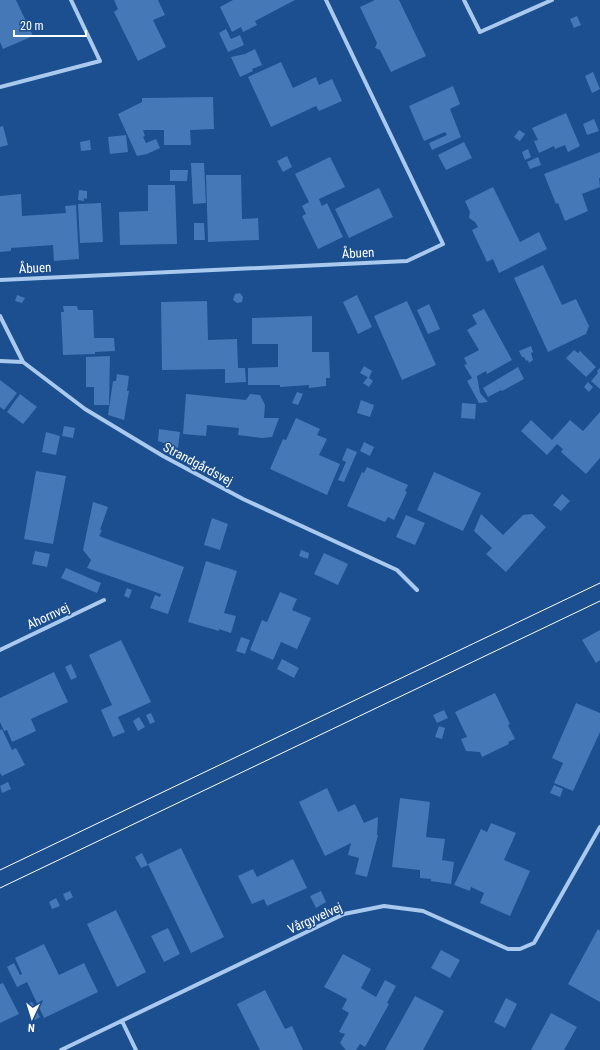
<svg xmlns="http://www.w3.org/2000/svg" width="600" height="1050" viewBox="0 0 600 1050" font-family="'Roboto Condensed',sans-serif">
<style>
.building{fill:#4478b7}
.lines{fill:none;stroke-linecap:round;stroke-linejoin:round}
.street{stroke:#a9c9ee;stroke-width:4}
.tram{stroke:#fff;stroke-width:1}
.labels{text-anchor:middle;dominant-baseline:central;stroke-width:3;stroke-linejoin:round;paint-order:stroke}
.street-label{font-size:13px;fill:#fff;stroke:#1b4f8f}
</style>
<rect width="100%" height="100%" fill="#1b4f8f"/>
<path class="building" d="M 0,0 L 16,0 L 33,36 L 3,49 L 0,42 Z
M 114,0 L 158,0 L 165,15 L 153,20 L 166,47 L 138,61 L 114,12 L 118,9 Z
M 233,0 L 295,0 L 255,21 L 257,25 L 243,32 L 241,27 L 232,32 L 220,7 Z
M 375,0 L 399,0 L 426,56 L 391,72 L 380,50 L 375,48 L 377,43 L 360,7 Z
M 577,16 L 581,25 L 574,28 L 570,19 Z
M 226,29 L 231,39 L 240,35 L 244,45 L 228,52 L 219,33 Z
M 255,49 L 262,65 L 252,69 L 253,71 L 240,77 L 231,57 L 245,54 Z
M 281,62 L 293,88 L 316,77 L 319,85 L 332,79 L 342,101 L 319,111 L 316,106 L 271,127 L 248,77 Z
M 593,72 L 600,89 L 592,93 L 585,76 Z
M 453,86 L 460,104 L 450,109 L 461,137 L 432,150 L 429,143 L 447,135 L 445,132 L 424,141 L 409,106 Z
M 213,97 L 214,129 L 190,130 L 191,145 L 164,145 L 164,130 L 143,130 L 145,136 L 143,137 L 146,143 L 156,139 L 160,148 L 147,154 L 137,156 L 118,114 L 142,102 L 142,98 Z
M 566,113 L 580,146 L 568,152 L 565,145 L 555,149 L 554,146 L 539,153 L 534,141 L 538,140 L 532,128 Z
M 594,119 L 599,131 L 587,135 L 583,124 Z
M 3,126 L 8,145 L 0,147 L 0,127 Z
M 519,130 L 525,134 L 520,141 L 514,137 Z
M 126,135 L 128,152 L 110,154 L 108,137 Z
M 90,140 L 91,150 L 81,151 L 80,142 Z
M 464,142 L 472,158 L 446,170 L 438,155 Z
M 528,149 L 531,157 L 525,160 L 522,152 Z
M 600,152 L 600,178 L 599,178 L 600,187 L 582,194 L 588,211 L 565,221 L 558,203 L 556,204 L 544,174 Z
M 287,156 L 292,167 L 283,172 L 277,161 Z
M 330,157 L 345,187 L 319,199 L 322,206 L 327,203 L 343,237 L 318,249 L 302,216 L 306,214 L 302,206 L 309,202 L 295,174 Z
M 538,157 L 541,165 L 530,169 L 527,162 Z
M 191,163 L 204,163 L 206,203 L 193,204 Z
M 170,170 L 188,170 L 187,181 L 170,181 Z
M 206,175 L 241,175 L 242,219 L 258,218 L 259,240 L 208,242 Z
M 148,185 L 175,185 L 177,244 L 120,245 L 119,212 L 148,211 Z
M 493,187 L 520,242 L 539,232 L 547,249 L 499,273 L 493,259 L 487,262 L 472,230 L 478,227 L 475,222 L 469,218 L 470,212 L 465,201 Z
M 379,188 L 393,217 L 349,238 L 335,209 Z
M 79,190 L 87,191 L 87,199 L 84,198 L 84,201 L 78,200 Z
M 21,194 L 22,216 L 66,213 L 65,206 L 76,205 L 79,259 L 54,261 L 53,245 L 11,248 L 11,251 L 0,252 L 0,196 Z
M 101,203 L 103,242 L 80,243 L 78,204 Z
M 194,223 L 204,223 L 205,240 L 194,240 Z
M 543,265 L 562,305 L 576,299 L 589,326 L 586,334 L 548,352 L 514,278 Z
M 240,293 L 243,297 L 242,302 L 237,303 L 233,300 L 235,294 Z
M 17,295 L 25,298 L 22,303 L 15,301 Z
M 357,295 L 372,327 L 358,334 L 343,302 Z
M 207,301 L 208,340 L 237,339 L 238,368 L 245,368 L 246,382 L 225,383 L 225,369 L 162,370 L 161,302 Z
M 407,301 L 436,365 L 402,380 L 374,316 Z
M 429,304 L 440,329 L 428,334 L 417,310 Z
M 63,306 L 77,306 L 78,310 L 93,310 L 94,338 L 114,338 L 115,351 L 95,352 L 95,354 L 63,355 L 61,312 L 64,312 Z
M 484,309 L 512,360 L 487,374 L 486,371 L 477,376 L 480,393 L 488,402 L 479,403 L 467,381 L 472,378 L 464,365 L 467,364 L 464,358 L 479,350 L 467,330 L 477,324 L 472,315 Z
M 312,316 L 312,352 L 329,352 L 330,378 L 326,378 L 326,386 L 309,388 L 309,385 L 280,387 L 280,385 L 248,385 L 248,368 L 278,367 L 278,344 L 252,344 L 252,318 Z
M 531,346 L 533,352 L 531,353 L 533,360 L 529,363 L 528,360 L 526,361 L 524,357 L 522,357 L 519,351 Z
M 574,350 L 578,353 L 580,351 L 596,367 L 586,377 L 566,358 Z
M 110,356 L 109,405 L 94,405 L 94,387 L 86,387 L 86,357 Z
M 364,366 L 372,371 L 369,378 L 360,373 Z
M 518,367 L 524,379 L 502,391 L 501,390 L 488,397 L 483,388 Z
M 600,368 L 600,389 L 591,381 L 598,373 L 597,371 Z
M 117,374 L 129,376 L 127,391 L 129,391 L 124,420 L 108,415 L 113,381 L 116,381 Z
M 368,377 L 373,381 L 369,387 L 363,383 Z
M 0,380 L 17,393 L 4,410 L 0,407 Z
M 588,382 L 593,387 L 589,392 L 584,387 Z
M 297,392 L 303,394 L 298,405 L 292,403 Z
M 20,394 L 37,407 L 23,424 L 7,412 Z
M 186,394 L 246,400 L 250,394 L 260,395 L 265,405 L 264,418 L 279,418 L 272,437 L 262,438 L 238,435 L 239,428 L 207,425 L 206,436 L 183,434 Z
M 361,400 L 374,405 L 370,417 L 357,413 Z
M 462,403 L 476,404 L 475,419 L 461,418 Z
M 600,412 L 600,458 L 586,474 L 561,452 L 563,449 L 557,444 L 547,455 L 521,431 L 531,420 L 552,440 L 570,420 L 583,431 Z
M 296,418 L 320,429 L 317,435 L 327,439 L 319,455 L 340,464 L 327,495 L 270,469 L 283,439 L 286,440 Z
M 64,426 L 75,428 L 73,438 L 62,436 Z
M 159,429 L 180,432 L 178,448 L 158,441 Z
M 46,432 L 60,436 L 56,455 L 42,452 Z
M 364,442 L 374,447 L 370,456 L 360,451 Z
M 347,448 L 357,452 L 344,482 L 338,480 L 346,462 L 342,460 Z
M 367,467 L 408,485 L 405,491 L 407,492 L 394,520 L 388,517 L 385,522 L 347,506 L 362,472 L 364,473 Z
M 36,471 L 66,476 L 53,544 L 24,539 Z
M 434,472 L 481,493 L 463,531 L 417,510 Z
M 562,494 L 570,501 L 561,511 L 553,505 Z
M 93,502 L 108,507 L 100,530 L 102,530 L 99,536 L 184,567 L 168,614 L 150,608 L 155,595 L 160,597 L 161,594 L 87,568 L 91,560 L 83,550 Z
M 481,514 L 503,535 L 523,515 L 532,514 L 546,527 L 506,572 L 486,554 L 492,548 L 474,531 Z
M 406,515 L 425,523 L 415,545 L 396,537 Z
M 212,518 L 228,524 L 220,550 L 204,545 Z
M 301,550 L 309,553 L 308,559 L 299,556 Z
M 35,551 L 50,554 L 47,567 L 32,564 Z
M 324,553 L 348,564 L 338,585 L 314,574 Z
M 206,561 L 237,571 L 224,613 L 236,616 L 231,633 L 219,629 L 219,631 L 188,622 Z
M 66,568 L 101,583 L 97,593 L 61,578 Z
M 127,588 L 132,590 L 129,598 L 124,596 Z
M 280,592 L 297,599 L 292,610 L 311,618 L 297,649 L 281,642 L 273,660 L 250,650 L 262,620 L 267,622 Z
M 600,630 L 600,660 L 596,663 L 582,640 Z
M 241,637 L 250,640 L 245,654 L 236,651 Z
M 121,640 L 151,702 L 118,717 L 125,732 L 113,737 L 101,710 L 112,705 L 89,655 Z
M 282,659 L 299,668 L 294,678 L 277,669 Z
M 71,664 L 77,677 L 71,680 L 65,667 Z
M 54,672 L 68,702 L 31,719 L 36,731 L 12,742 L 7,730 L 4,731 L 0,722 L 0,698 Z
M 495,693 L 510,724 L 508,725 L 515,739 L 508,742 L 509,744 L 482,757 L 480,752 L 466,751 L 461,739 L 467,737 L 455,712 Z
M 576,703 L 600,713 L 600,732 L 573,791 L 554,783 L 563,763 L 552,758 Z
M 444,710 L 448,718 L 437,723 L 433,715 Z
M 151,713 L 155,722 L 150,724 L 146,715 Z
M 139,717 L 145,727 L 138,731 L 133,721 Z
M 439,726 L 445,728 L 442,739 L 435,737 Z
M 2,729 L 12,750 L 16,748 L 25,765 L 2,776 L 0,773 L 0,730 Z
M 8,782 L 11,789 L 2,793 L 0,786 Z
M 554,785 L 563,789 L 560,797 L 550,793 Z
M 327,788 L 338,812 L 355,804 L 364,823 L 378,817 L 377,835 L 378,835 L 367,877 L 355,874 L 359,858 L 348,855 L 351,843 L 325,856 L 299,802 Z
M 400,798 L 430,802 L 426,837 L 445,839 L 442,860 L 454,862 L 451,884 L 431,881 L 431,879 L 420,878 L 420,870 L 392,867 Z
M 491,823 L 516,833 L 504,860 L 530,871 L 510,916 L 480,903 L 484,893 L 471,887 L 470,891 L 454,885 L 481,829 L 487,832 Z
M 181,848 L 224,937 L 191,953 L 148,864 Z
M 142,853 L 148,865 L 141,868 L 135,857 Z
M 293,859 L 307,888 L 267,906 L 264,899 L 252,904 L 238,876 L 253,869 L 257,877 Z
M 70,891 L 73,897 L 66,901 L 63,894 Z
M 321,891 L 326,902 L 316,908 L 310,896 Z
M 56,898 L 60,906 L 52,909 L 49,902 Z
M 116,910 L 146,972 L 117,987 L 87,924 Z
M 168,928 L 180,954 L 164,962 L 151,936 Z
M 598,929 L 600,931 L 600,1002 L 568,984 Z
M 44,944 L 59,975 L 84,963 L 98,992 L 44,1018 L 27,982 L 17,987 L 7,967 L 14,963 L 20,975 L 22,974 L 15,958 Z
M 441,950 L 460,960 L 450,978 L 431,968 Z
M 343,954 L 371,969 L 361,988 L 376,997 L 385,980 L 396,986 L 387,1003 L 389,1004 L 365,1047 L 360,1044 L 356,1050 L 346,1050 L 340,1043 L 345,1034 L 339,1032 L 349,1013 L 342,1009 L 347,999 L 324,987 Z
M 3,983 L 19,1014 L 0,1023 L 0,984 Z
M 265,990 L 285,1029 L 292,1026 L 303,1050 L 260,1050 L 237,1004 Z
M 415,996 L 444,1011 L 423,1050 L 385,1050 Z
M 506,998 L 517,1004 L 505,1028 L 494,1022 Z
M 32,1002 L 40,1017 L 35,1020 L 27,1004 Z
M 551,1013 L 577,1027 L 564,1050 L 531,1050 Z"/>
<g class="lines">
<path class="street" d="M 464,0 L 480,32 L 552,0
M 0,87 L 100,61 L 71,0
M 0,280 L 407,261 L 443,244 L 326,0
M 0,316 L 23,362 L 85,409 L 163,456 L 243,499 L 397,570 L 417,590
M 0,361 L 23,362
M 0,650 L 104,600
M 122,1021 L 136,1050
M 61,1050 L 344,914 L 384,906 L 423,911 L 508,949 L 520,949 L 534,943 L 600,827"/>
<path class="tram" d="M 0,870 L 600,583
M 0,888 L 600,601"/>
</g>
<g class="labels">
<g class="street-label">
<text transform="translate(358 253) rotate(-3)">Åbuen</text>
<text transform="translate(35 268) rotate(-3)">Åbuen</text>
<text transform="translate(198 464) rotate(28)">Strandgårdsvej</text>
<text transform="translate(48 616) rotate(-25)">Ahornvej</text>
<text transform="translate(315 918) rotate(-24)">Vårgyvelvej</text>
</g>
</g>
<g transform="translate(32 1018) rotate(184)" stroke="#1b4f8f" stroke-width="3" paint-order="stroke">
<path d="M0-3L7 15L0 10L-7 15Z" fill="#ffffff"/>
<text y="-6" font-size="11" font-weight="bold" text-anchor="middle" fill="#ffffff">N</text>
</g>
<path d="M14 30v6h72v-6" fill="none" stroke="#ffffff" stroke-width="2"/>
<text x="20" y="30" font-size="12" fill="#ffffff" stroke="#1b4f8f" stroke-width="3" paint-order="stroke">20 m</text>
</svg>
